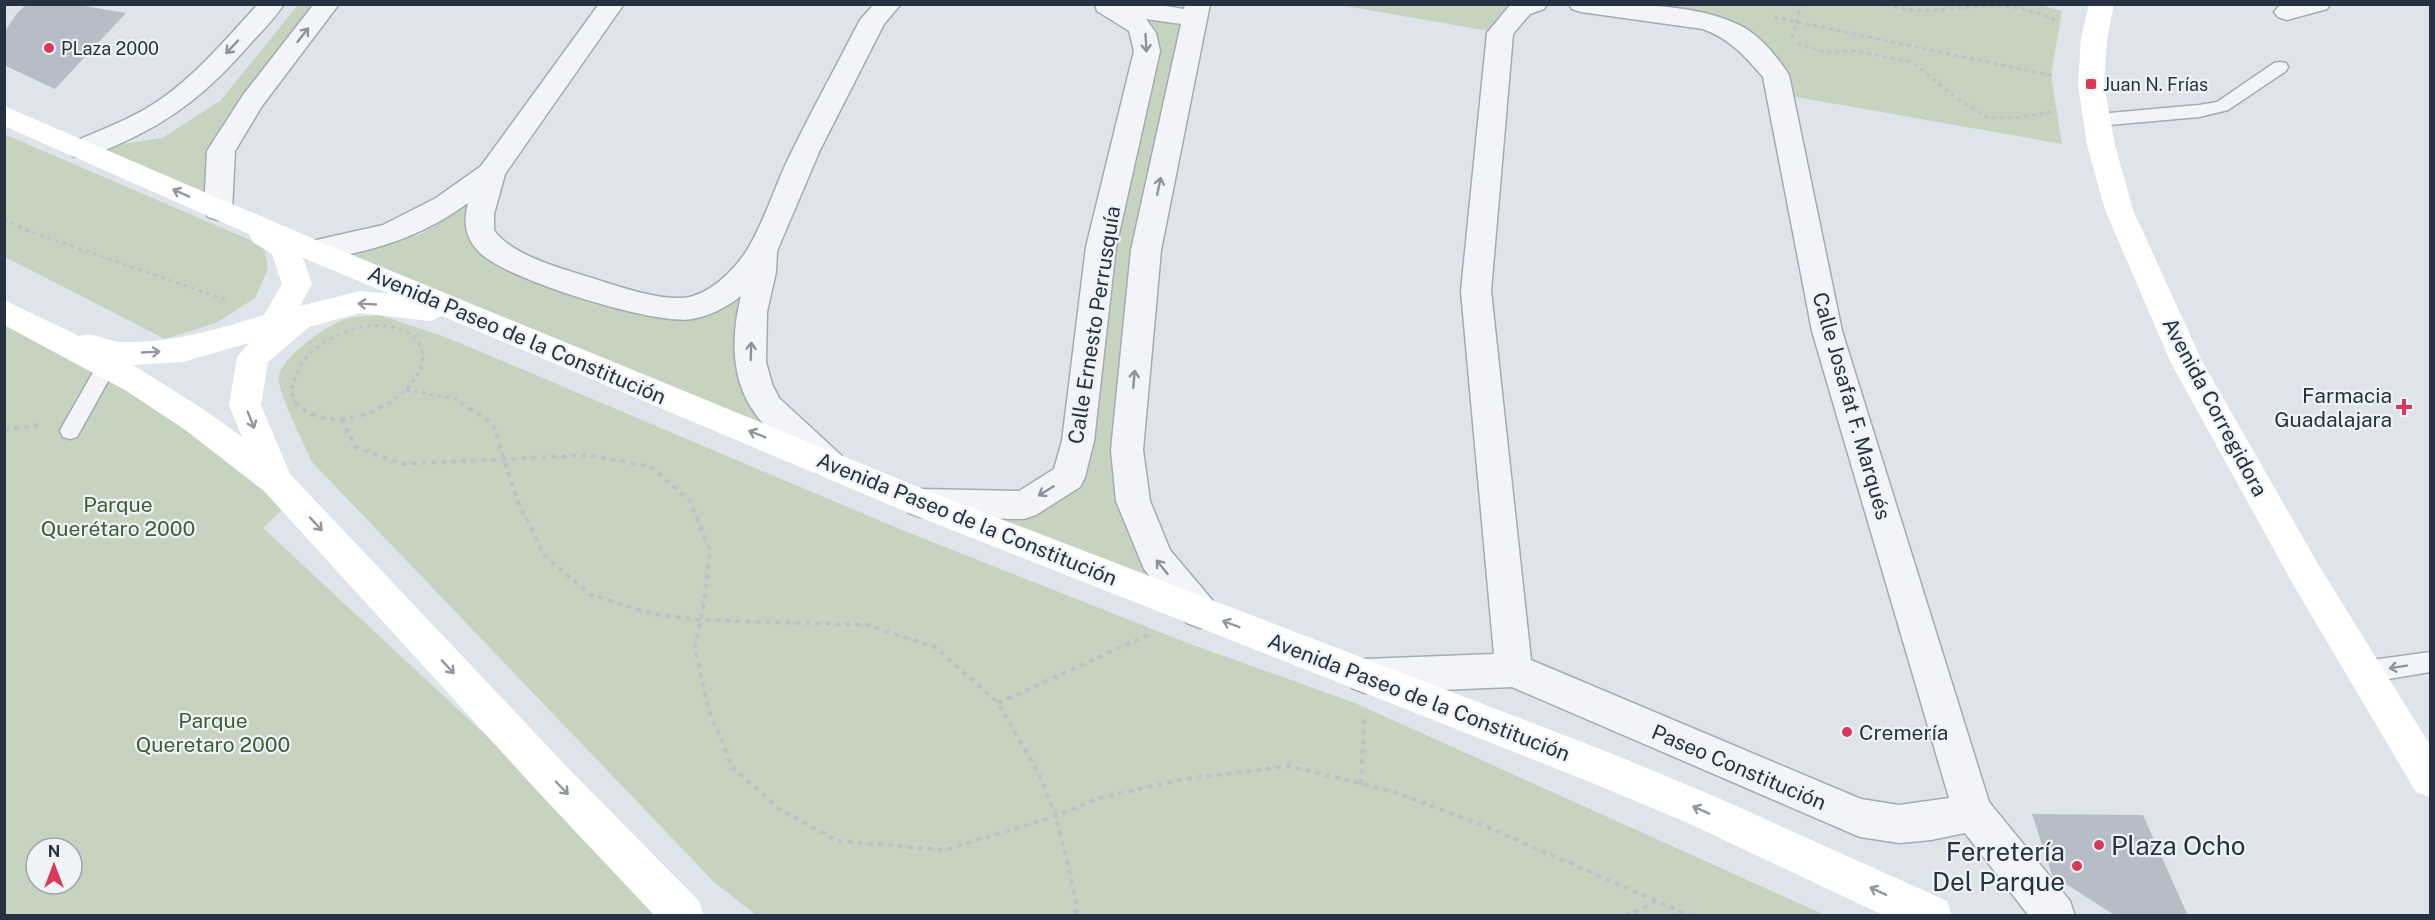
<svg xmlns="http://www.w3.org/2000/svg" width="2435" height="920" viewBox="0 0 2435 920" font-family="'Public Sans',sans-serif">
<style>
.green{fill:#c6d4bf;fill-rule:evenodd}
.building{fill:#b6bdc7}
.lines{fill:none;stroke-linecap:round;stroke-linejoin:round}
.lane-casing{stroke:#a4abb4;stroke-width:3}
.street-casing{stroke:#a4abb4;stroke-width:3}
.path-far1{stroke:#bdc2c9;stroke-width:3;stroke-dasharray:4 4;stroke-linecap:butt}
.path{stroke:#bdc2c9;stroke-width:4;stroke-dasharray:5 5;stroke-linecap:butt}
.lane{fill:#f2f4f8;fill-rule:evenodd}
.street{fill:#f2f4f8;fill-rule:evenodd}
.secondary{fill:#fff;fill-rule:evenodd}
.oneway{stroke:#8c939d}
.oneway2{stroke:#9298a0}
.poi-dot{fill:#da3858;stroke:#eff3f7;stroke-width:2}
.labels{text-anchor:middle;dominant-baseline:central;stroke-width:4.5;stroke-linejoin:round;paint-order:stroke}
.far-poi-label{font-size:18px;fill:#263242;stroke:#eff3f7;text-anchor:start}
.street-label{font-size:21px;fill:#263242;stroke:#eff3f7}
.poi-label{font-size:21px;fill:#263242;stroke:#eff3f7;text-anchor:end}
.park-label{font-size:21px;fill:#3d5f32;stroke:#eff3f7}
.near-poi-label{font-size:26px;fill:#263242;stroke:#eff3f7;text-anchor:start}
</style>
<rect width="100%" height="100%" fill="#dfe4ea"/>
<path class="green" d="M 2036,4 L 2062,11 L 2051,75 L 2062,144 L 1785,95 L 1781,75 L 1707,22 L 1581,5 Z
M 298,5 L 327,5 L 221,151 L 218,210 L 89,149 L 162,138 L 220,101 Z
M 1340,5 L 1535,5 L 1500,33 Z
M 1106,6 L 1194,18 L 1146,250 L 1133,501 L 1200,612 L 921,503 L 1023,505 L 1068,477 L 1147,51 L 1136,22 Z
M 4,134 L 264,246 L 268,269 L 255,298 L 216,323 L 165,339 L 5,257 Z
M 486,194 L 489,256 L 667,320 L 717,312 L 759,264 L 736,363 L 820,462 L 316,251 L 419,235 Z
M 4,311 L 53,336 L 291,501 L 263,528 L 679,915 L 5,915 ZM 36,848 L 72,848 L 72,884 L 36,884 Z
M 380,315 L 448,338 L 902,530 L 1185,642 L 1355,703 L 1825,915 L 756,915 L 715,883 L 312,462 C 305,446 276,390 279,376 C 283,355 328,324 348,318 C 358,316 370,316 380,315 Z"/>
<path class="building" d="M 27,4 L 73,4 L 126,13 L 55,89 L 6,66 L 4,33 L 17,13 Z
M 2032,814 L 2143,815 L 2188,916 L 2116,916 L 2052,875 Z"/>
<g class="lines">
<defs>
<path id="lane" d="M 2280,62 L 2286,63 L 2288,67 L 2286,71 L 2228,110 L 2199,117 L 2098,126 L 2092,124 L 2089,120 L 2092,116 L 2098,114 L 2199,105 L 2217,102 L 2274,63 Z
M 107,357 L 114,360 L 117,365 L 77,437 L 70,439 L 63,437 L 60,431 L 63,425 L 100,360 Z
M 2430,652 L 2430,672 L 2365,683 L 2357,679 L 2353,672 L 2357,665 L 2365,661 Z"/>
<path id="street" d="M 258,4 L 284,4 C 275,18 262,31 251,43 C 210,90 174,120 117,145 C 102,151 89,160 73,156 L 69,149 L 73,142 C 103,129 134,118 161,99 C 198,73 227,38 258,4 Z
M 314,4 L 339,4 L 262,106 L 235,151 L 232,210 L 228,217 L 218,220 L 208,217 L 204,210 L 207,151 L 243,95 Z
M 599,4 L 624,4 L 505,174 L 494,214 L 494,230 C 511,256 567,270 595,279 C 620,287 669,304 693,296 C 716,289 739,265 750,245 C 767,215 777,180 793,149 C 814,106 838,63 860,20 L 874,4 L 901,4 L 884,24 L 820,150 L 777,251 L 776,272 L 767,312 L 766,362 L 772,384 L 779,398 L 841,455 L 846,464 L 841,473 L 829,477 L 817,473 C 799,456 771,435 757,416 C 730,381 731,336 741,296 C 727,307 710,316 692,319 C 655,326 506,279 480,253 C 465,238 463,223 468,203 C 430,231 386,248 339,256 C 326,258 315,261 303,257 L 298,250 L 303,243 L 383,225 L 436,198 L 481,166 Z
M 1095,4 L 1153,4 L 1184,9 L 1185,4 L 1210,4 L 1161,250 L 1143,450 L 1150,501 L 1170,550 L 1213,601 L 1218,612 L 1213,623 L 1200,628 L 1187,623 L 1144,569 L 1116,501 L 1111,450 L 1131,250 L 1181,24 L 1146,19 L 1156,33 L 1160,51 L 1116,247 L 1094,441 L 1085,477 L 1080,487 L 1036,515 L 1024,519 L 921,517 L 909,513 L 904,503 L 909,493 L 921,489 L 1019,491 L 1054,469 L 1062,441 L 1086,247 L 1134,51 L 1129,31 L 1097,11 Z
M 1511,4 L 1547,4 L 1544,9 L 1530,14 L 1513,34 L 1491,291 L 1531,660 L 1861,799 L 1899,805 L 1949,798 L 1812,331 L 1763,77 C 1745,56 1730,39 1703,29 L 1581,12 L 1572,9 L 1569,4 C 1620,4 1690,2 1737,24 C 1758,33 1777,56 1789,75 L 1842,331 L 1989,802 L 2070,901 L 2075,916 L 2029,916 L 1965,833 L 1931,840 L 1899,843 L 1860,837 L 1512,687 L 1365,693 L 1352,688 L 1347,676 L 1352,664 L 1365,659 L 1494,654 L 1461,291 L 1487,33 Z
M 2286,4 L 2330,4 L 2327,9 L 2287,20 L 2278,17 L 2274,12 L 2278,7 Z"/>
</defs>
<use href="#lane" class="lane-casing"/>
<use href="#street" class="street-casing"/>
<path class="path-far1" d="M 1886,4 C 1924,18 1962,4 2001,6 C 2021,7 2040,14 2059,21
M 1774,17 L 2054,76
M 1792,38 L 1801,4
M 1797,43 L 1824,52 L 1855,51 L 1912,62 L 1958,99 L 1988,118 L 2017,118 L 2056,111
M 4,218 L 23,229 L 226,300
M 406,390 L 456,399 L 463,404
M 296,404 C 289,392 293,380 299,369 C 307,352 324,341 340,334 C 408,305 460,356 388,404"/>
<path class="path" d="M 295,402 C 319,429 363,420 390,402
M 460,402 L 493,424 L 517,500 L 544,555 L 589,594 L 653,614 L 701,620 L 867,625 L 935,647 L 998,703 L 1039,774 L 1056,816 L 1075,895 L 1077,916
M 341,419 L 356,447 L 403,464 L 590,455 L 651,467 L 690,501 L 710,550 L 704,602 L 695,647 L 708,708 L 733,768 L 781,810 L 838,841 L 945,850 L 1056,816 L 1099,798 L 1184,779 L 1289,766 L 1395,792 L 1487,827 L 1691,916
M 4,430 L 39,425
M 998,703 L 1148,635
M 1361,784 L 1364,718
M 1625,916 L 1656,902"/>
<use href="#lane" class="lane"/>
<use href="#street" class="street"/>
<path class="secondary" d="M 2089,4 L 2114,4 L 2107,39 L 2104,84 L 2115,145 L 2133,210 L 2202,361 L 2318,564 L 2430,745 L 2430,797 L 2416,792 L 2294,586 L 2171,363 L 2105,210 L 2087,145 L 2078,84 L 2081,39 Z
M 4,106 L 323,243 L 933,493 L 1613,754 L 1716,797 L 1947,901 L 1952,916 L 1885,916 L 1688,823 L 1585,780 L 909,513 L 442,316 L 430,321 L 360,313 L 309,327 L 268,362 L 261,405 L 290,474 L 569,769 L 699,901 L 704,916 L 655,916 L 541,795 L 264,491 L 184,429 L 125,390 L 4,325 L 4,300 L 79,336 C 95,331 107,342 123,342 C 173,343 218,329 264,315 L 282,284 L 272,254 L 253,242 L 249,234 L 4,126 ZM 303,258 L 390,294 L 360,291 L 300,306 L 312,284 ZM 249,343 L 237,357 L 229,405 L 242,437 L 206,411 L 133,365 L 183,362 Z"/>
</g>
<defs><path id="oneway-shaft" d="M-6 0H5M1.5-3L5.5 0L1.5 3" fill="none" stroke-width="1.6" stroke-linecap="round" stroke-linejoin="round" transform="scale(1.5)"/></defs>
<g class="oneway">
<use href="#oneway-shaft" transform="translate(303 35) rotate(-52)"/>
<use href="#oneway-shaft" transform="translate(1146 43) rotate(87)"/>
<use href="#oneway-shaft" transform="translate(232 47) rotate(133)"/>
<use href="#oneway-shaft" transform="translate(1159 186) rotate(-78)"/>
<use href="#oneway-shaft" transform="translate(751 351) rotate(-88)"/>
<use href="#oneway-shaft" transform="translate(1134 379) rotate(-85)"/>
<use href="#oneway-shaft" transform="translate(1046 491) rotate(148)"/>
<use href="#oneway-shaft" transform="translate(1162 567) rotate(-129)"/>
<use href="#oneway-shaft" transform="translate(2398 667) rotate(171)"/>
</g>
<g class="oneway2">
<use href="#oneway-shaft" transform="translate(181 193) rotate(-156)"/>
<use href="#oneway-shaft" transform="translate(367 304) rotate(-177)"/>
<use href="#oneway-shaft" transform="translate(151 352) rotate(-3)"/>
<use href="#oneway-shaft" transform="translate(251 420) rotate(68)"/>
<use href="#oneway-shaft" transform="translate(757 434) rotate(-158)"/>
<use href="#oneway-shaft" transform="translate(316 524) rotate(47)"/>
<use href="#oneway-shaft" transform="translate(1231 624) rotate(-159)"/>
<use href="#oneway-shaft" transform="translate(448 667) rotate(47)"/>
<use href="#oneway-shaft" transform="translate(562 788) rotate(46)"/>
<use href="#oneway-shaft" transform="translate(1701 810) rotate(-156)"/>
<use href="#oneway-shaft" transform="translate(1878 891) rotate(-155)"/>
</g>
<g class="poi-dot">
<circle cx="49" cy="48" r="6"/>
<rect x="2085" y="78" width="12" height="12" rx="3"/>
<path d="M2401 398h6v6h6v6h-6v6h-6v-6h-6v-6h6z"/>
<circle cx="1847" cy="732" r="6"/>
<circle cx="2099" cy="845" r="6"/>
<circle cx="2077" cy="866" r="6"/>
</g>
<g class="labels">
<g class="far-poi-label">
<text x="61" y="48">PLaza 2000</text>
<text x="2103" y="84">Juan N. Frías</text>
</g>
<g class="street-label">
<text transform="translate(1094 325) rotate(-81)">Calle Ernesto Perrusquía</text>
<text transform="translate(517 335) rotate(23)">Avenida Paseo de la Constitución</text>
<text transform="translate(1852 406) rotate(74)">Calle Josafat F. Marqués</text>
<text transform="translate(2215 407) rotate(62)">Avenida Corregidora</text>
<text transform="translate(967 519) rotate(22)">Avenida Paseo de la Constitución</text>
<text transform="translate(1419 697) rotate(21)">Avenida Paseo de la Constitución</text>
<text transform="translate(1739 767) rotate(23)">Paseo Constitución</text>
</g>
<g class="poi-label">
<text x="2392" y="395">Farmacia<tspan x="2392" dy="24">Guadalajara</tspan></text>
<text x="1859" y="732" text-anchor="start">Cremería</text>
</g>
<g class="park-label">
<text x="118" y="504">Parque<tspan x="118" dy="24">Querétaro 2000</tspan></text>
<text x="213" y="720">Parque<tspan x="213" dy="24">Queretaro 2000</tspan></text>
</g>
<g class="near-poi-label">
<text x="2111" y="845">Plaza Ocho</text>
<text x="2065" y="851" text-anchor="end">Ferretería<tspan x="2065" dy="30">Del Parque</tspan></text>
</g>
</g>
<rect width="2435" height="920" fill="none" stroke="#263242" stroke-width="12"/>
<g transform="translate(54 866)"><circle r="28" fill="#eff3f7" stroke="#9fa6af" stroke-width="1.5"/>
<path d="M0-4.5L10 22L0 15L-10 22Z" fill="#da3858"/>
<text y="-9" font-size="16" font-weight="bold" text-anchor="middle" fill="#263242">N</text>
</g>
</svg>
